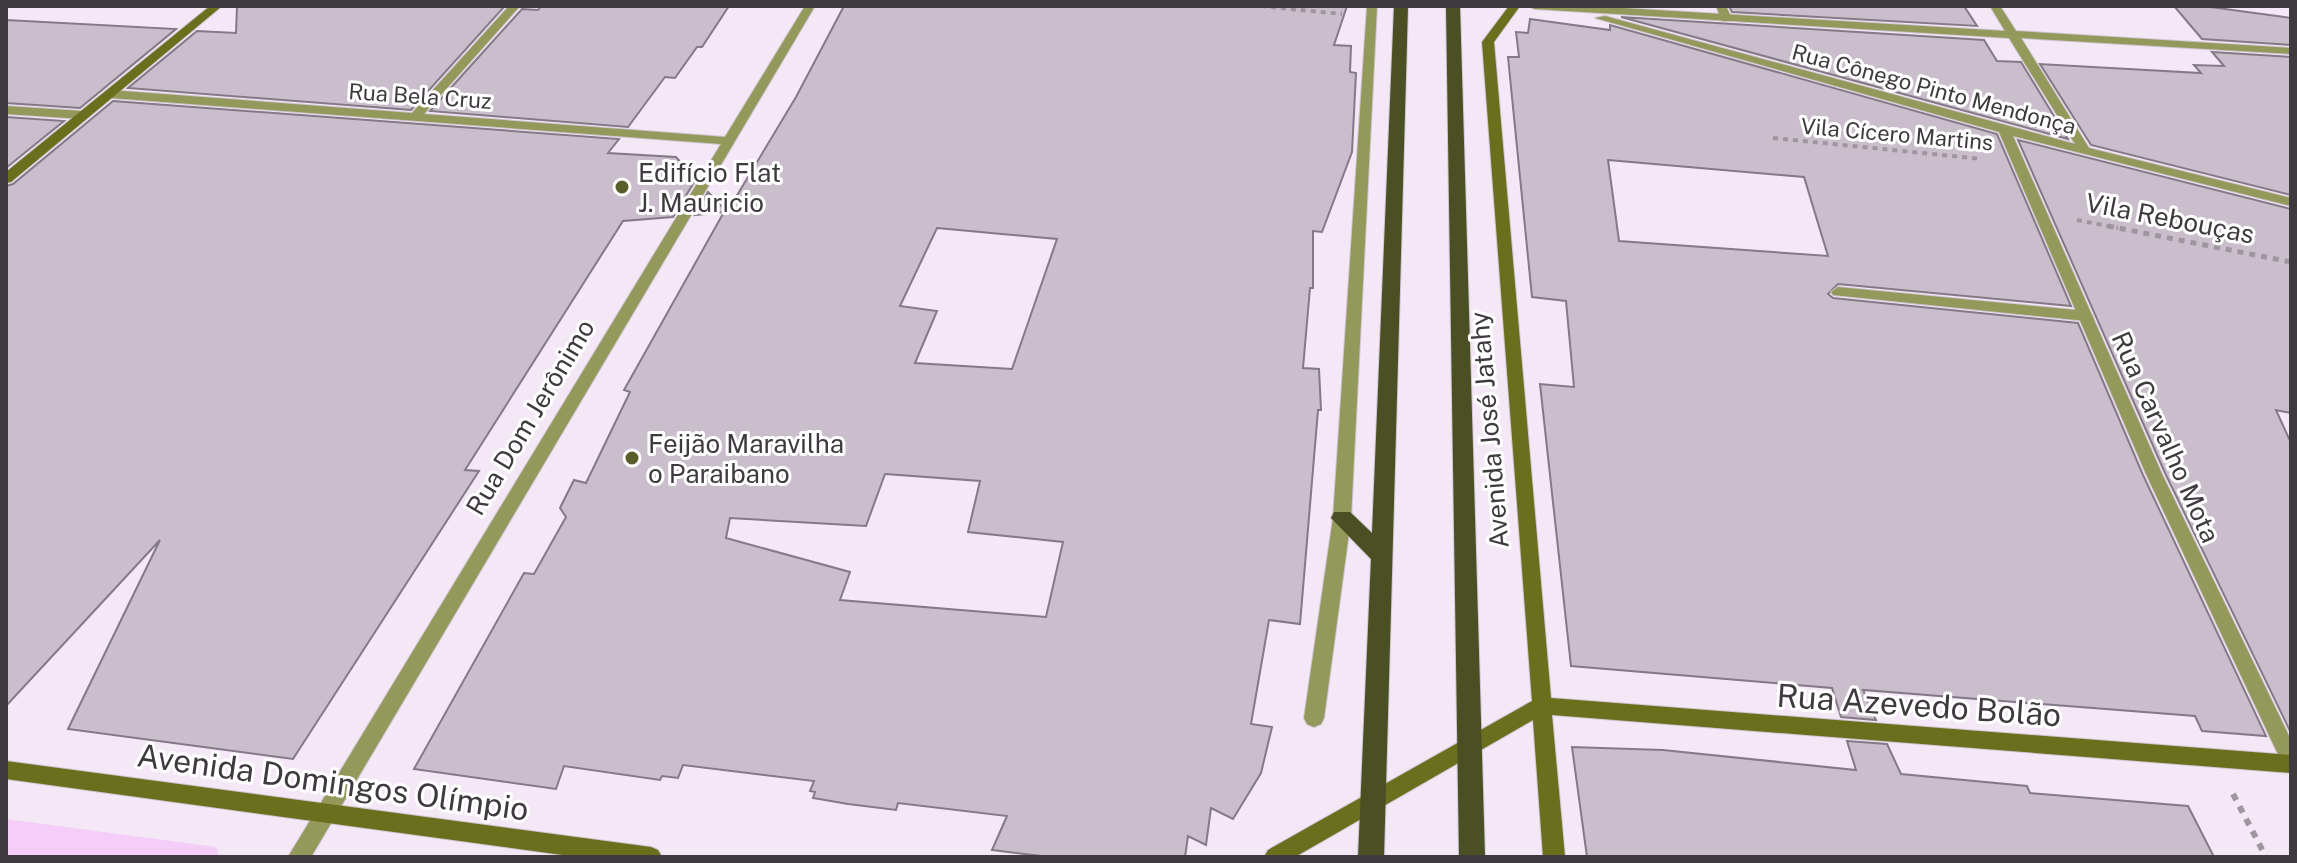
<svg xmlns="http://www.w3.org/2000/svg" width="2297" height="863" viewBox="0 0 2297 863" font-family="'Public Sans',sans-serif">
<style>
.green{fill:#f4cdf9}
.building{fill:#cabecc;stroke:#847986;stroke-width:2;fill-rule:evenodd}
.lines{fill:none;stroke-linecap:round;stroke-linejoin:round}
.lane-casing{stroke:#d0c5d1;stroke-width:2}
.street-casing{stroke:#d0c5d1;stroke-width:2}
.secondary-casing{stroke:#d0c5d1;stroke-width:2}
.primary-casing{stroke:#d0c5d1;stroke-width:2}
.path-far2{stroke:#9e959f;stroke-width:4;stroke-dasharray:5 5;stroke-linecap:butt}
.path-far1{stroke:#9e959f;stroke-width:5;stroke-dasharray:6 6;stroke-linecap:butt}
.path{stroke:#9e959f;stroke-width:6;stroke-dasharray:7 7;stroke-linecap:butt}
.lane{fill:#93995b;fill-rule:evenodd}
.street{fill:#93995b;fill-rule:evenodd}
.secondary{fill:#696f1d;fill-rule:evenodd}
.primary{fill:#4b4f24;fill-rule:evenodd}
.poi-dot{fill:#595d2a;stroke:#fff;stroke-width:3}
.labels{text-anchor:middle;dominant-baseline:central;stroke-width:6;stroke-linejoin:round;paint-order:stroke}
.far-street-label{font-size:22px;fill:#3f3a3f;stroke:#fff}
.poi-label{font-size:26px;fill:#3f3a3f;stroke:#fff;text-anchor:start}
.street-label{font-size:26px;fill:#3f3a3f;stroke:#fff}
.near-street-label{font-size:32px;fill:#3f3a3f;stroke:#fff}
</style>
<rect width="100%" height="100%" fill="#f4e8f6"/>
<path class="green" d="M 6,819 L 216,847 L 219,857 L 6,857 Z"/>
<path class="building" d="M 237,6 L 484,6 L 504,7 L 411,110 L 128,88 L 197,31 L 236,33 Z
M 541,6 L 729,6 L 702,47 L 697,47 L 675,78 L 665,77 L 628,127 L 430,111 L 522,9 L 538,10 Z
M 844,6 L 1347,6 L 1334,45 L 1351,46 L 1350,72 L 1356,73 L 1352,152 L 1322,232 L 1313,231 L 1313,288 L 1310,288 L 1303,368 L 1319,369 L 1321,410 L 1318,410 L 1300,624 L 1269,620 L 1251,724 L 1272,727 L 1261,773 L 1233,819 L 1211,808 L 1206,845 L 1188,836 L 1185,857 L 1050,857 L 992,850 L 1007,816 L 898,803 L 896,810 L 848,804 L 813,798 L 815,792 L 810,791 L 814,781 L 683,765 L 678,778 L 662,776 L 660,780 L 564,766 L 556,789 L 414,769 L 524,573 L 534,574 L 566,517 L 560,508 L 574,480 L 586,483 L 630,392 L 624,390 L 724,212 L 695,215 L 708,192 L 727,212 L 796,97 ZM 937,228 L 1057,239 L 1012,369 L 915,363 L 937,311 L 900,306 ZM 885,474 L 980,481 L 968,532 L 1063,542 L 1046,617 L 840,600 L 850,572 L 726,538 L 730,518 L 866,526 Z
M 1729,6 L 1964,6 L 1977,26 L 1732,12 Z
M 2174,6 L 2203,6 L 2291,18 L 2291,45 L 2202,39 Z
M 1621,17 L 1984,40 L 1997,61 L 2021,62 L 2068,139 Z
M 1530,19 L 1610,30 L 1610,25 L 1997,134 L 2071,306 L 1838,284 L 1828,294 L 1833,298 L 2078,323 L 2143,475 L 2266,736 L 2202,731 L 2195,716 L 1863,690 L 1876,720 L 1841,717 L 1832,688 L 1571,666 L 1540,384 L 1574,387 L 1566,301 L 1532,297 L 1508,57 L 1519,57 L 1516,32 L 1528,33 ZM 1608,160 L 1804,177 L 1828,256 L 1619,241 Z
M 6,20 L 176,29 L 80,108 L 6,103 Z
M 2212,52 L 2291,57 L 2291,195 L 2091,145 L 2040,64 L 2201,73 L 2194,65 L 2224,66 Z
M 113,101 L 619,139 L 608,153 L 676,157 L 696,179 L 673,217 L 623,221 L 465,470 L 479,471 L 293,759 L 68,729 L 160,540 L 6,706 L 6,186 L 13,184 Z
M 6,117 L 64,121 L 6,168 Z
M 2018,140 L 2291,209 L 2291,413 L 2276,410 L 2291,443 L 2291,733 L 2165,473 Z
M 1847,741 L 1887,744 L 1901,774 L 2027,786 L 2030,793 L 2188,806 L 2214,857 L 1587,857 L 1572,747 L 1663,750 L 1856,770 Z"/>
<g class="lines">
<defs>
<path id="lane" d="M 1716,6 L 1726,6 L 1732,19 L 1730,21 L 1722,21 Z
M 1838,287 L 2086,311 L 2093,316 L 2086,321 L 1833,295 L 1831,292 Z"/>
<path id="street" d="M 509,6 L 520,6 L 424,114 L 725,137 L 805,6 L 815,6 L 311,857 L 288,857 L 721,144 L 110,98 L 104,94 L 110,90 L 412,113 Z
M 1367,6 L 1377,6 L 1351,518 L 1324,718 L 1321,724 L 1314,727 L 1307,724 L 1304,718 L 1333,518 Z
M 1529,6 L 1590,6 L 2005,31 L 1990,6 L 2000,6 L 2016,31 L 2291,48 L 2291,54 L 2021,38 L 2089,148 L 2291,198 L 2291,206 L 2013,136 L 2162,474 L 2291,740 L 2291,770 L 2284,767 L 2146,474 L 1999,132 L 1595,18 L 1605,16 L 2075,144 L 2009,38 L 1534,9 Z
M 6,106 L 83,111 L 89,115 L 83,119 L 6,114 Z"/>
<path id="secondary" d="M 210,6 L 222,6 L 11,182 L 6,183 L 6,172 Z
M 1509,6 L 1520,6 L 1494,42 L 1551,698 L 2291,755 L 2291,773 L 1552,715 L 1565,857 L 1543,857 L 1533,720 L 1295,857 L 1264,857 L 1268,850 L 1532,701 L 1482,42 Z
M 6,761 L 651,847 L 658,850 L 662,857 L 577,857 L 6,779 Z"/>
<path id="primary" d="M 1394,6 L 1408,6 L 1384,857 L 1358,857 L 1371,559 L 1331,518 L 1334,512 L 1350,512 L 1372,533 Z
M 1446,6 L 1460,6 L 1485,857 L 1459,857 Z"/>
</defs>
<use href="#lane" class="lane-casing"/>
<use href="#street" class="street-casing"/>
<use href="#secondary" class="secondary-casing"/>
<use href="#primary" class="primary-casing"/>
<path class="path-far2" d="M 1261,6 L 1342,14
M 1773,138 L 1982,159
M 2077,220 L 2118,228"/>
<path class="path-far1" d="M 2108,226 L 2291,262"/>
<path class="path" d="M 2233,794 L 2266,857"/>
<use href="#lane" class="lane"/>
<use href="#street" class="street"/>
<use href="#secondary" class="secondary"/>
<use href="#primary" class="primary"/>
</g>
<g class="poi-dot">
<circle cx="622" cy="187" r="8"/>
<circle cx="632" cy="458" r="8"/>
</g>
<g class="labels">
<g class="far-street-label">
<text transform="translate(1934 89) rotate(15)">Rua Cônego Pinto Mendonça</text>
<text transform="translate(420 96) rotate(4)">Rua Bela Cruz</text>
<text transform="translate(1897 134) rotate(5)">Vila Cícero Martins</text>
</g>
<g class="poi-label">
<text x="638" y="172">Edifício Flat<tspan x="638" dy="30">J. Mauricio</tspan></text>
<text x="648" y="443">Feijão Maravilha<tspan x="648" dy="30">o Paraibano</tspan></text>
</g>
<g class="street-label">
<text transform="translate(2170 218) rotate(11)">Vila Rebouças</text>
<text transform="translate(530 417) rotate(-59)">Rua Dom Jerônimo</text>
<text transform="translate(1489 430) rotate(-95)">Avenida José Jatahy</text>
<text transform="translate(2166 437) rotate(66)">Rua Carvalho Mota</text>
</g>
<g class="near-street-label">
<text transform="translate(1919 705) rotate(4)">Rua Azevedo Bolão</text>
<text transform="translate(333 782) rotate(8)">Avenida Domingos Olímpio</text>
</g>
</g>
<rect width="2297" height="863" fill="none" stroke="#3f3a3f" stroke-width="16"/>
</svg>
